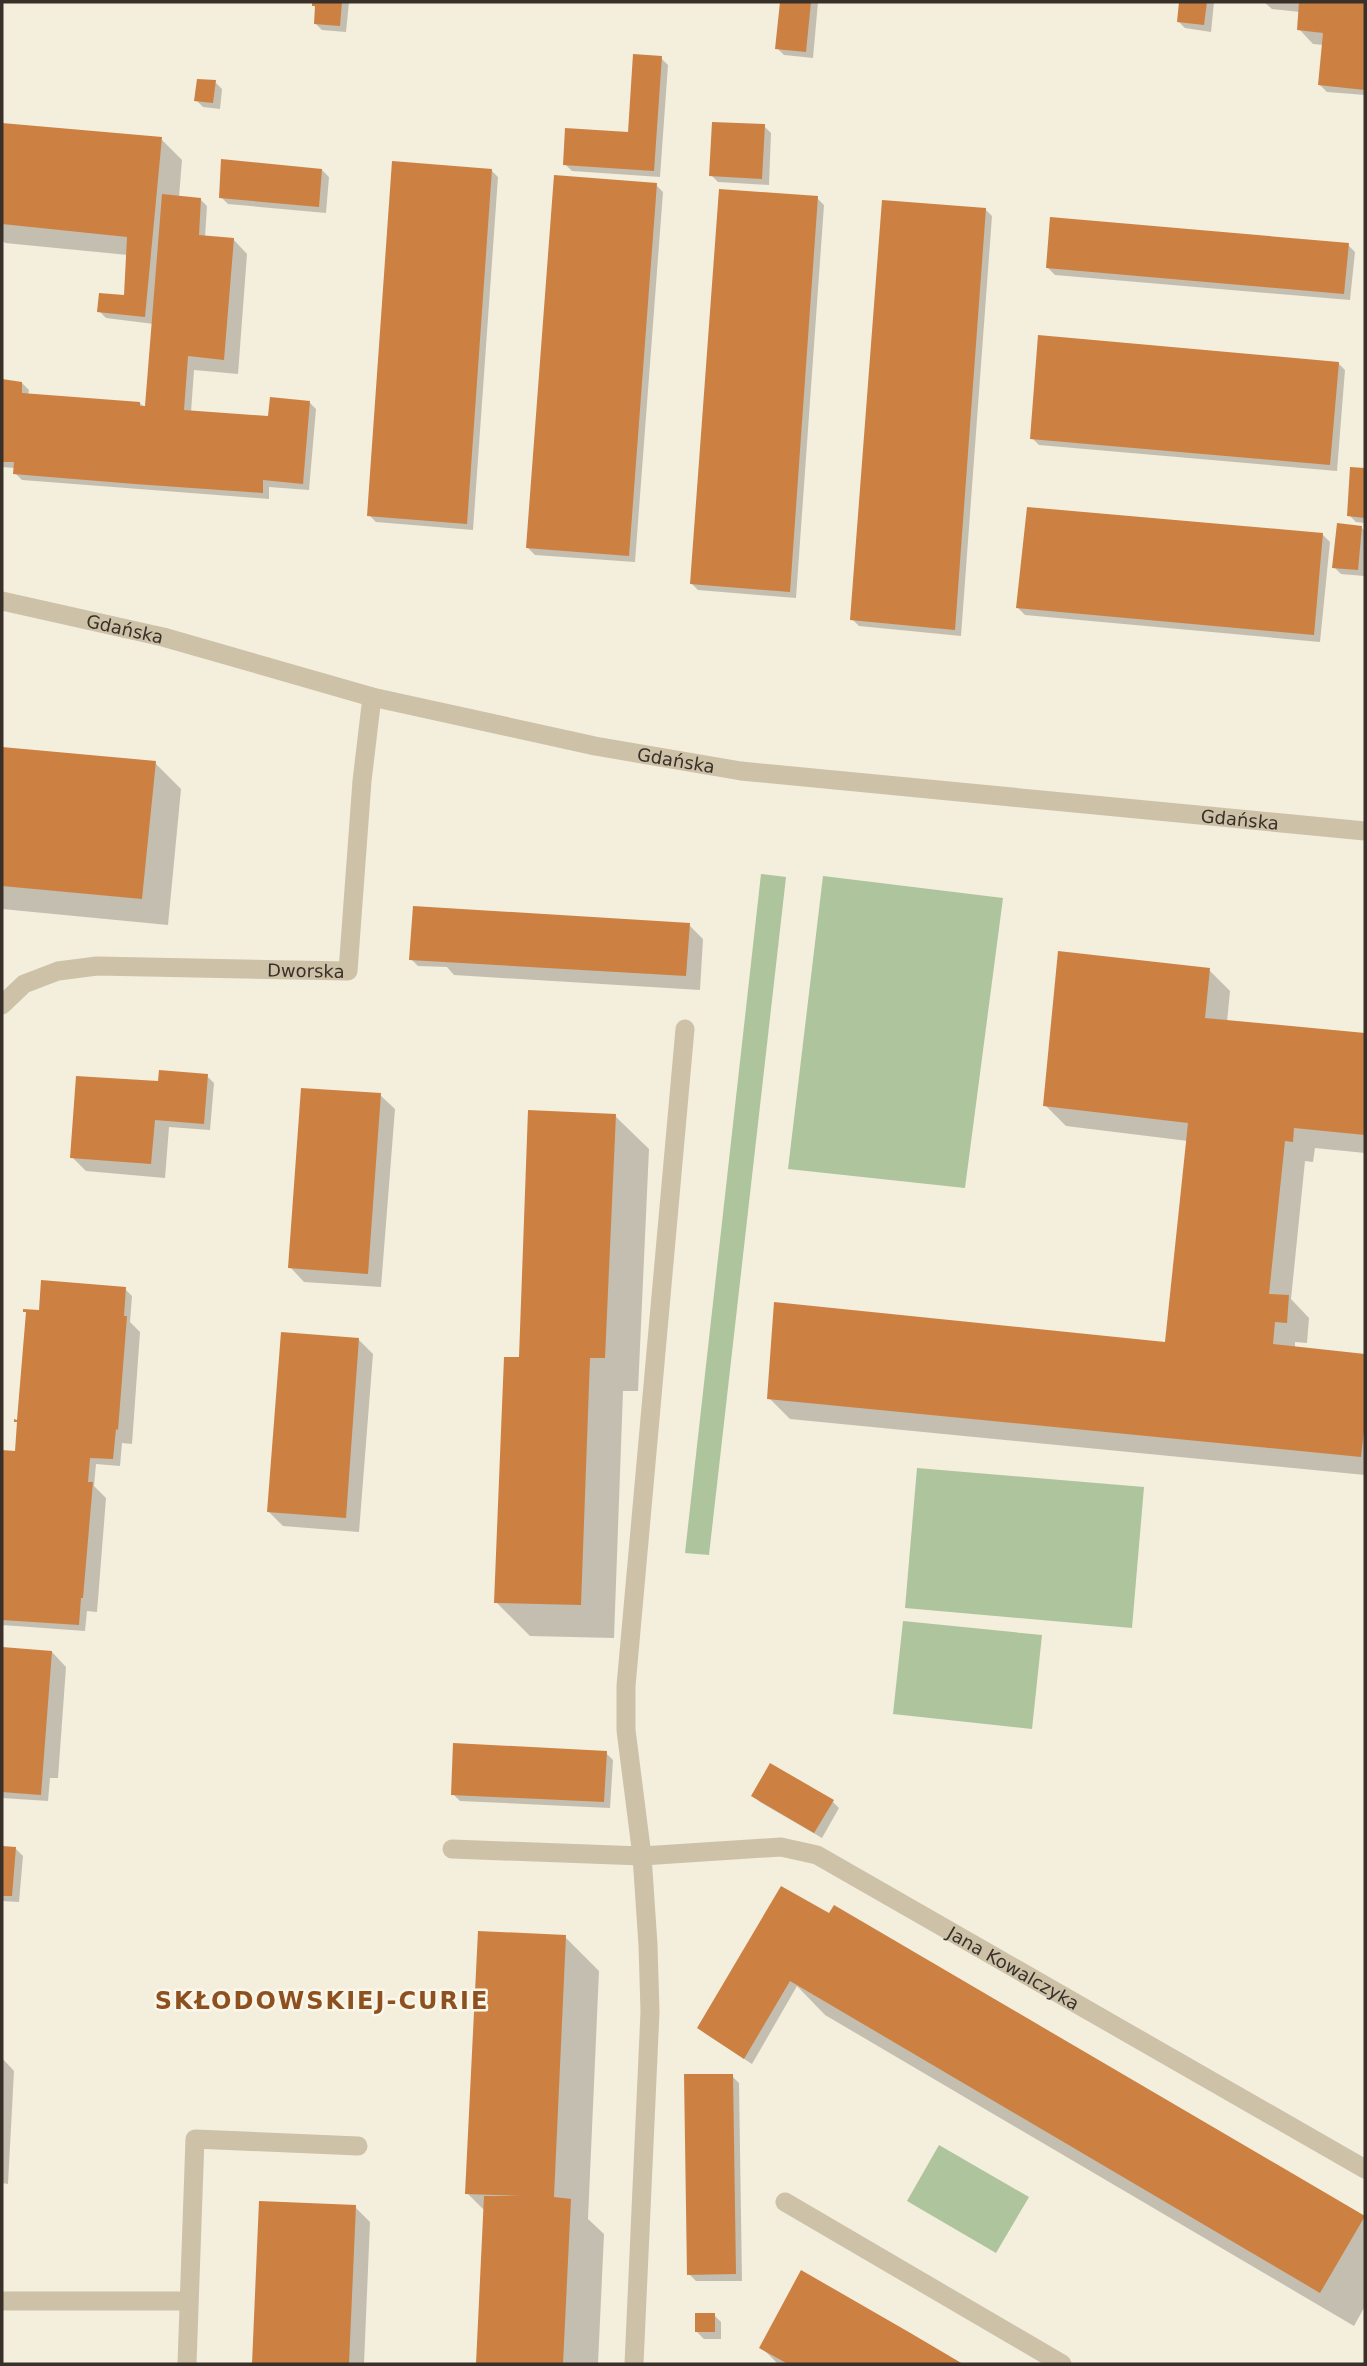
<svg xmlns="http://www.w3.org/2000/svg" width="1367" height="2366" viewBox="0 0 1367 2366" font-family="'DejaVu Sans',sans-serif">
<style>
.green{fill:#aec49c}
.shadow{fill:#0003}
.building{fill:#cc8143}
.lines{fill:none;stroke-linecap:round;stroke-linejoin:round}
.service{stroke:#cdc1a8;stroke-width:19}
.minor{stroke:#cdc1a8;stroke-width:19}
.tertiary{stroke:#cdc1a8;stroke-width:19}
.labels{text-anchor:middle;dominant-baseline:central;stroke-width:5;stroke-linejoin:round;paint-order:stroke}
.street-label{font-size:18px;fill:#393129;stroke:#fbf7ea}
.district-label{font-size:24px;font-weight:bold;letter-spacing:2px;fill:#8d501e;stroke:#fbf7ea}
</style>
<rect width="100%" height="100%" fill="#f4eedd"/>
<path class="green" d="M 761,874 L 786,877 L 709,1555 L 685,1553 Z
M 823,876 L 1003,898 L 965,1188 L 788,1169 Z
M 917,1468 L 1144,1487 L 1132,1628 L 905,1608 Z
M 903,1621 L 1042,1635 L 1032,1729 L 893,1714 Z
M 939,2145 L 1029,2197 L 996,2253 L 907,2201 Z"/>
<path class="shadow" d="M 314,2 L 349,2 L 346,32 L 322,30 L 315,23 L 317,9 L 314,6 Z
M 782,2 L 818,2 L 813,58 L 784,55 L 777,48 Z
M 1181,2 L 1214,2 L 1211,32 L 1185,28 L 1178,21 Z
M 1264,2 L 1365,2 L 1365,95 L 1327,92 L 1320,85 L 1324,45 L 1313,44 L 1299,29 L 1300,12 L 1272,9 Z
M 661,58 L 668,65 L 660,177 L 572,171 L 565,164 L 630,133 Z
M 215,82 L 222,89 L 220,109 L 203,107 L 196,100 Z
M 2,125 L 161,139 L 182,160 L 179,197 L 200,199 L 207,206 L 205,237 L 233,239 L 247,254 L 238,374 L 194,370 L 191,412 L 270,418 L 309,402 L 316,409 L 309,490 L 269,487 L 269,499 L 22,480 L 15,473 L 15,468 L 2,467 L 2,382 L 22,383 L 29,390 L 28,395 L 139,403 L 147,408 L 154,324 L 106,318 L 99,311 L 125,297 L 128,255 L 5,243 L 2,240 Z
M 764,126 L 771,133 L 769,185 L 718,182 L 711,175 Z
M 322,170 L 329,177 L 326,213 L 228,204 L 221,197 Z
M 491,170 L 498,177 L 473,530 L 376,522 L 369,515 Z
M 656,185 L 663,192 L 635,562 L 535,555 L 528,548 Z
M 817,198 L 824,205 L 796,598 L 698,590 L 691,583 Z
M 985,209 L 992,216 L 961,636 L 859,626 L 852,619 Z
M 1348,245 L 1355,252 L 1350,300 L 1055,275 L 1048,268 Z
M 1338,363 L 1345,370 L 1337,471 L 1039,445 L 1032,438 Z
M 1351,469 L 1365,470 L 1365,523 L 1356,522 L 1349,515 Z
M 1362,528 L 1365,531 L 1364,576 L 1341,574 L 1334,567 Z
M 1323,535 L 1330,542 L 1320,642 L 1025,615 L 1018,608 Z
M 2,749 L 155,763 L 181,789 L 168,925 L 2,909 Z
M 689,925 L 703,939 L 700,990 L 454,975 L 447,967 L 418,966 L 411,959 Z
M 1209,970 L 1230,991 L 1227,1022 L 1365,1035 L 1365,1153 L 1315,1148 L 1313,1162 L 1305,1161 L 1291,1299 L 1309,1318 L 1307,1343 L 1295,1342 L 1295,1348 L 1365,1356 L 1365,1475 L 790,1419 L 769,1398 L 1167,1343 L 1188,1141 L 1066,1126 L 1045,1105 Z
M 207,1076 L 214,1083 L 210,1130 L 169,1127 L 165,1178 L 86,1171 L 72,1157 L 157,1083 Z
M 380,1095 L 395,1109 L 381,1287 L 304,1282 L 290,1267 Z
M 615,1116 L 649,1149 L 638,1391 L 623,1391 L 614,1638 L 530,1636 L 496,1602 L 521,1359 Z
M 125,1289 L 132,1296 L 130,1322 L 140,1332 L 132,1444 L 122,1443 L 120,1466 L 96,1464 L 94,1486 L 106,1498 L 97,1612 L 87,1611 L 85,1631 L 2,1625 L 2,1452 L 16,1453 L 43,1312 Z
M 359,1340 L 373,1354 L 359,1532 L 283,1526 L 268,1511 Z
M 2,1648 L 52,1652 L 66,1667 L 58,1778 L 50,1778 L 48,1801 L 2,1798 Z
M 606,1753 L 613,1760 L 610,1808 L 460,1801 L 453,1794 Z
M 753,1795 L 833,1802 L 839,1808 L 822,1838 L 760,1802 Z
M 2,1848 L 16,1849 L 23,1856 L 19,1902 L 2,1901 Z
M 835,1908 L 1364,2218 L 1365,2306 L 1354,2326 L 825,2015 L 797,1986 L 752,2064 L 706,2034 L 699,2027 Z
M 565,1937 L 599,1971 L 588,2219 L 604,2234 L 598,2364 L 478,2364 L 485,2211 L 467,2193 Z
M 2,2058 L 14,2071 L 8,2184 L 2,2183 Z
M 732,2076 L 739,2083 L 742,2281 L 696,2281 L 689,2274 Z
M 261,2203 L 355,2207 L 370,2222 L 364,2364 L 254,2364 Z
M 802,2272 L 958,2364 L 778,2364 L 761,2347 Z
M 714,2315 L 721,2322 L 721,2339 L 704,2339 L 697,2332 Z"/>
<path class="building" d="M 312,2 L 342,2 L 340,26 L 314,24 L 315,6 L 312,6 Z
M 780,2 L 811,2 L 806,52 L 775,49 Z
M 1179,2 L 1207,2 L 1204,25 L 1177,22 Z
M 1299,2 L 1365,2 L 1365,90 L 1318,85 L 1323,33 L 1297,30 Z
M 633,54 L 662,56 L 654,171 L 563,165 L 565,128 L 628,132 Z
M 197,79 L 216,80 L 213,103 L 194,101 Z
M 712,122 L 765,124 L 762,179 L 709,176 Z
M 2,123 L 162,137 L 145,317 L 97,312 L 99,293 L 124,295 L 127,237 L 2,224 Z
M 221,159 L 322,169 L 319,207 L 219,198 Z
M 392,161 L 492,169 L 467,524 L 367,516 Z
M 554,175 L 657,183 L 629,556 L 526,548 Z
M 719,189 L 818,196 L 790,592 L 690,584 Z
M 162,194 L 201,198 L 199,235 L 234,238 L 224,360 L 188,356 L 184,410 L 268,416 L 270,397 L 310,401 L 303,484 L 263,480 L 263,493 L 135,484 L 13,474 L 14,462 L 2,462 L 2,379 L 22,382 L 22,393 L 140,402 L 140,406 L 145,406 Z
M 882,200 L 986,208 L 955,630 L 850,620 Z
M 1050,217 L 1349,243 L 1344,294 L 1046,268 Z
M 1038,335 L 1339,362 L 1330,465 L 1030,439 Z
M 1350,467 L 1365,468 L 1365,518 L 1347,516 Z
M 1027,507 L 1323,533 L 1314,635 L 1016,608 Z
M 1337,523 L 1362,526 L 1358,570 L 1332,568 Z
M 2,747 L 156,761 L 142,899 L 2,886 Z
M 413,906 L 690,923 L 686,976 L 409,960 Z
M 1058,951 L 1210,968 L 1205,1018 L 1365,1033 L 1365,1135 L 1294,1128 L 1293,1142 L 1285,1141 L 1269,1294 L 1289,1295 L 1287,1323 L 1275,1322 L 1273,1344 L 1365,1354 L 1365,1421 L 1361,1457 L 767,1399 L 774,1302 L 1165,1342 L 1188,1123 L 1043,1106 Z
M 159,1070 L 208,1074 L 204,1124 L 155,1120 L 151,1164 L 70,1158 L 76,1076 L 158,1081 Z
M 301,1088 L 381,1093 L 368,1274 L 288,1268 Z
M 528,1110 L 616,1114 L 605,1358 L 590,1358 L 581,1605 L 494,1603 L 504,1357 L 519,1357 Z
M 41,1280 L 126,1287 L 124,1316 L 127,1316 L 118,1430 L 116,1429 L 113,1459 L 90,1458 L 88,1482 L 93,1482 L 83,1598 L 81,1598 L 79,1625 L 2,1620 L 2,1450 L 15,1451 L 17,1422 L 14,1422 L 14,1419 L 17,1420 L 26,1312 L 23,1312 L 23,1309 L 39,1310 Z
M 281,1332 L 359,1338 L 346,1518 L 267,1512 Z
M 2,1647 L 52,1651 L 41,1795 L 2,1792 Z
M 453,1743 L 607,1751 L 604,1802 L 451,1795 Z
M 770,1763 L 834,1800 L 814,1833 L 751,1796 Z
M 2,1846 L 16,1847 L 12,1896 L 2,1896 Z
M 781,1886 L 829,1913 L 834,1905 L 1365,2216 L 1320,2293 L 790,1981 L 744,2059 L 697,2028 Z
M 478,1931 L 566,1935 L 554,2197 L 571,2199 L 563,2364 L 476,2364 L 484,2196 L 521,2196 L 465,2194 Z
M 684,2074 L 733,2074 L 736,2274 L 687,2275 Z
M 259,2201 L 356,2205 L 349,2364 L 252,2364 Z
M 801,2270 L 907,2331 L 963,2364 L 788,2364 L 759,2348 Z
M 695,2313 L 715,2313 L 715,2332 L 695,2332 Z"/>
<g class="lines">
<path class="service" d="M 2,2301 L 189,2301
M 187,2364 L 195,2139 L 358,2146"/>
<g class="minor">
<path id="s1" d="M 2,1005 L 24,984 L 58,971 L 97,966 L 348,971 L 362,781 L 372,697"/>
<path id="s2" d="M 452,1849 L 642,1856 L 781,1847 L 817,1855 L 1365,2169"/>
<path d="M 785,2202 L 1062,2364"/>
<path d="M 634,2364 L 650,2012 L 648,1945 L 642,1856 L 626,1730 L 626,1686 L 685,1029"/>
</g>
<path class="tertiary" id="s3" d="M 2,601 L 163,637 L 372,697 L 595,746 L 741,771 L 1365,831"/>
</g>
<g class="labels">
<g class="street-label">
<text stroke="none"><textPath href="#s3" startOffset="126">Gdańska</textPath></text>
<text stroke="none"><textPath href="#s3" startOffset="693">Gdańska</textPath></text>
<text stroke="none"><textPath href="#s3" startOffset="1260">Gdańska</textPath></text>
<text stroke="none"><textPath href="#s1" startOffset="315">Dworska</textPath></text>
<text stroke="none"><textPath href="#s2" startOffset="593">Jana Kowalczyka</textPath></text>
</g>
<g class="district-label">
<text x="322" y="2001">SKŁODOWSKIEJ-CURIE</text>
</g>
</g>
<rect width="1367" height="2366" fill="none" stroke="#393129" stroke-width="7"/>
</svg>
